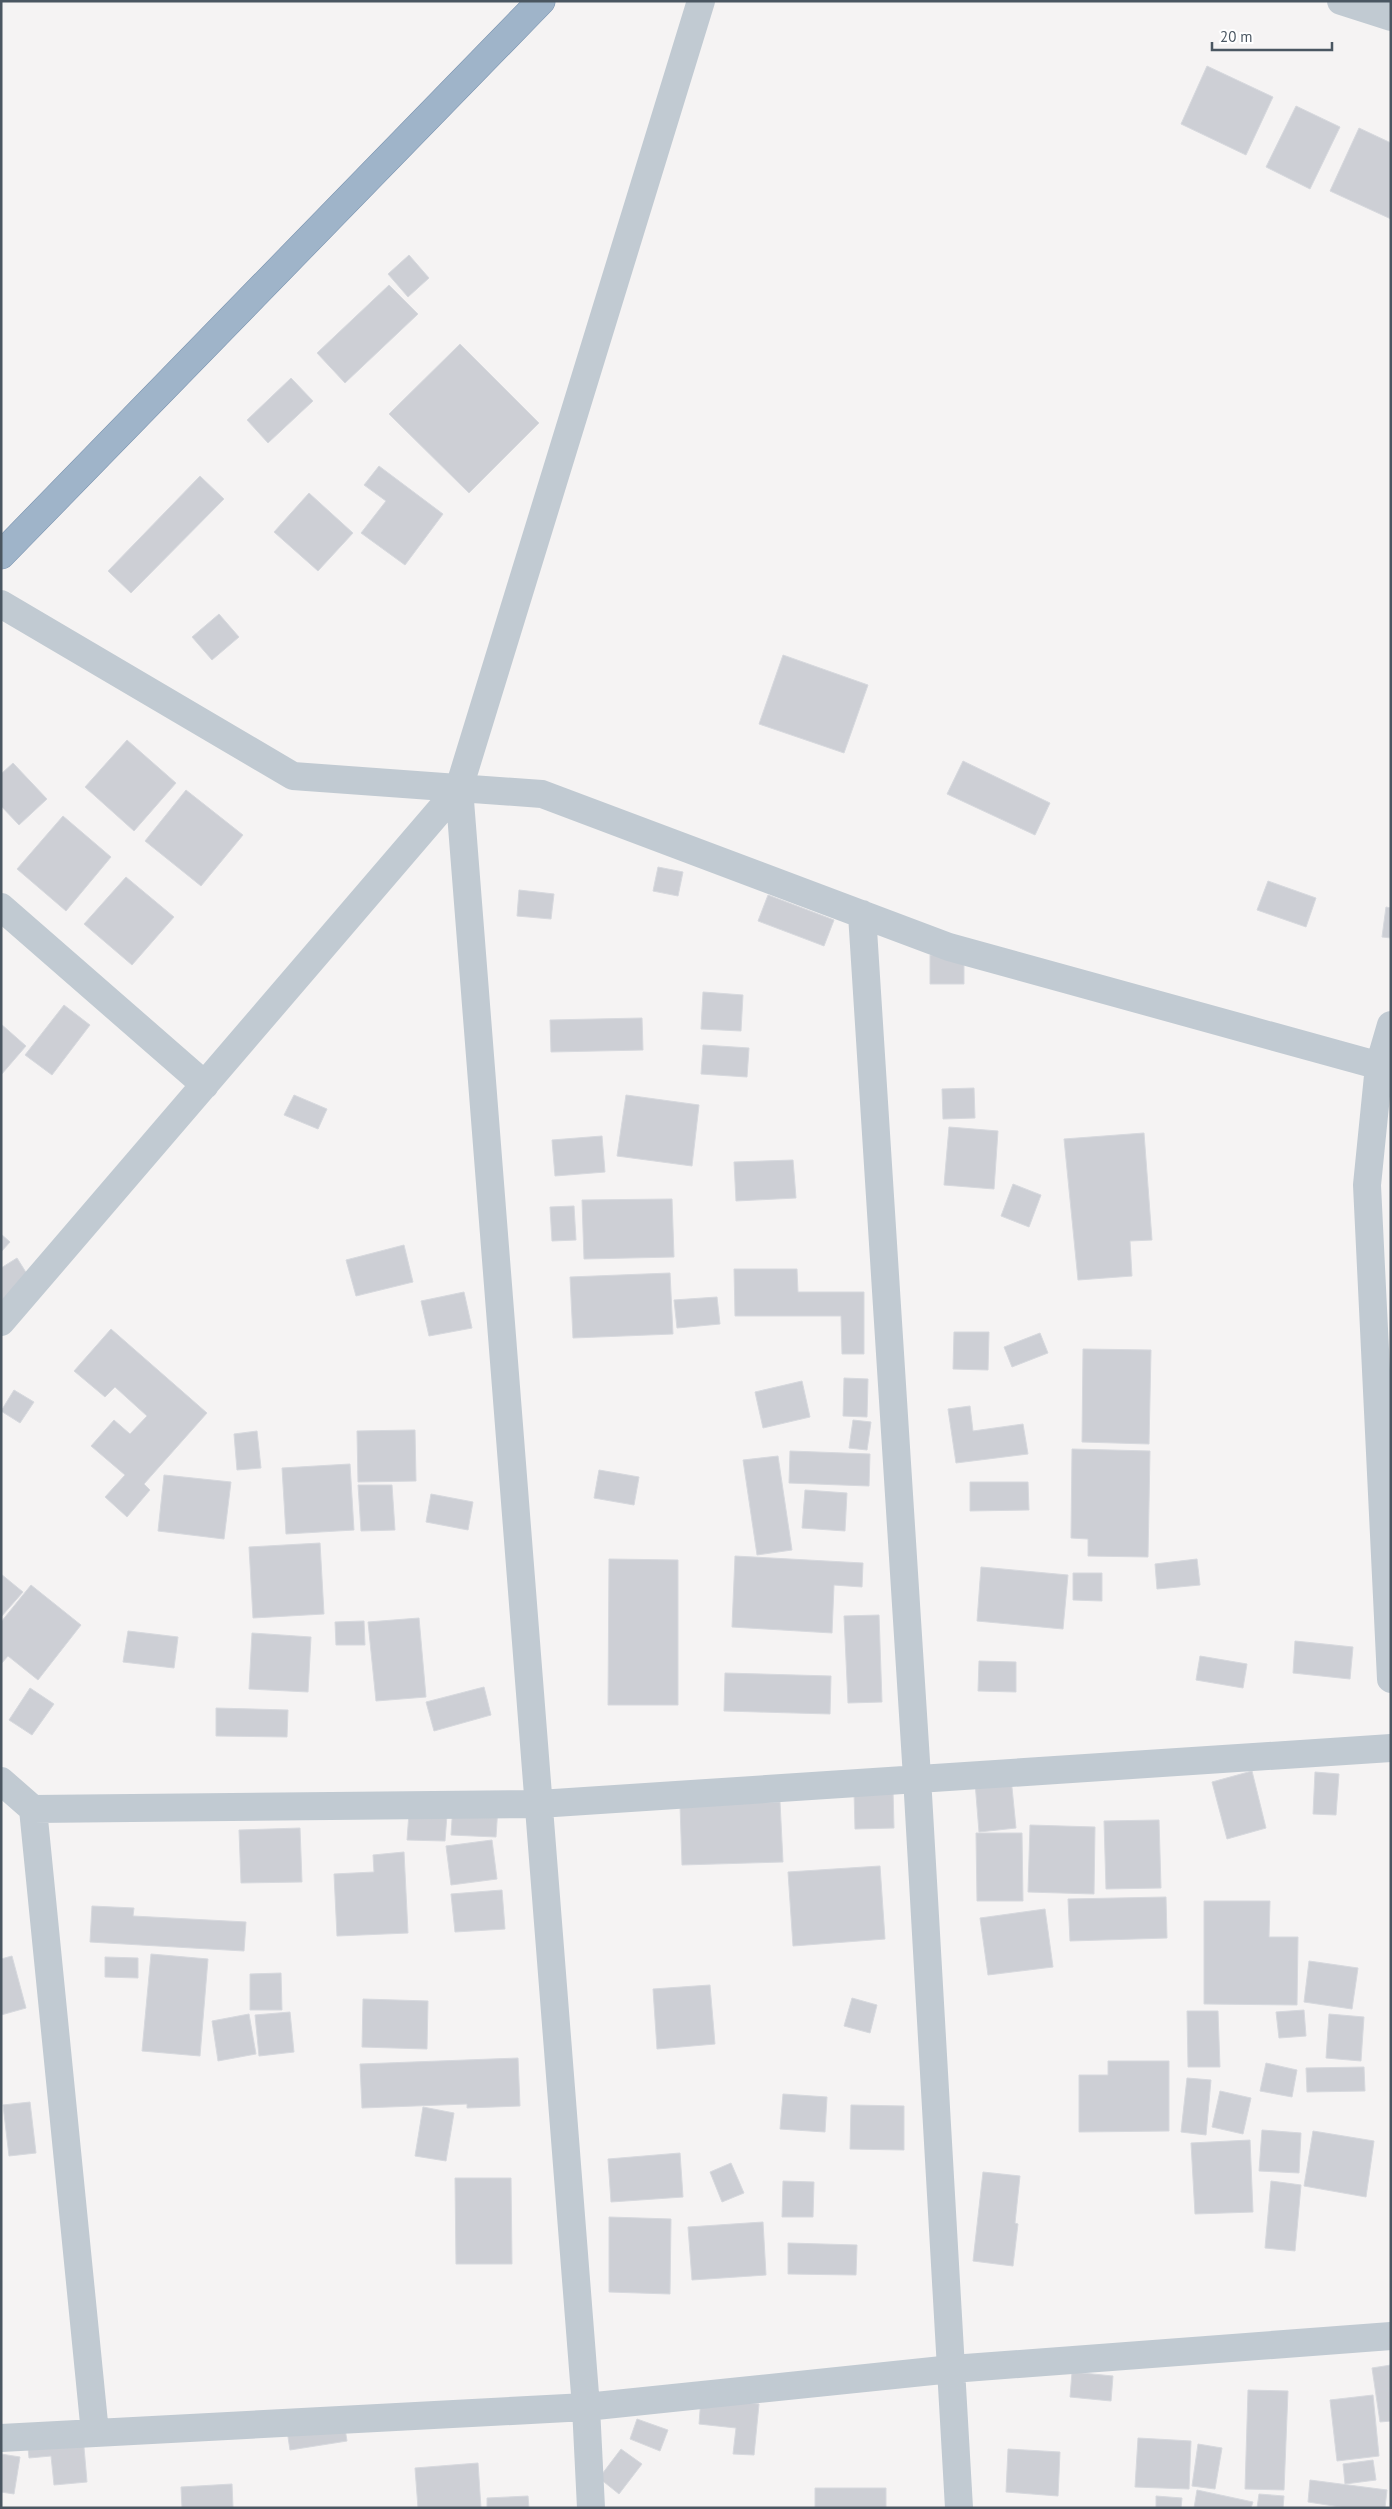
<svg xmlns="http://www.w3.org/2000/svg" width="1392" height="2509" viewBox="0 0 1392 2509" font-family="'PT Sans',sans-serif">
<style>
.building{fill:#cdcfd5;stroke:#d7d9de}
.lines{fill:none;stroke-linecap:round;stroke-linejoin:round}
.trunk-casing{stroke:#7690ad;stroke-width:29}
.minor{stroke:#c1cad2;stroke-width:28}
.trunk{stroke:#9fb4c9;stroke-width:28}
</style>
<rect width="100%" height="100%" fill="#f5f3f3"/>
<path class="building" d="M 1207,66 L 1273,97 L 1246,155 L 1181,124 Z
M 1296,106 L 1340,127 L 1310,189 L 1266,167 Z
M 1359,128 L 1391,143 L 1391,219 L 1330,191 Z
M 409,255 L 429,278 L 408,297 L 388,274 Z
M 389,285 L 418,314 L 345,383 L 317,353 Z
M 460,344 L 539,423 L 469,493 L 389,414 Z
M 291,378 L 313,401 L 268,443 L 247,420 Z
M 379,466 L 443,514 L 405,565 L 361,533 L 386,501 L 364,485 Z
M 200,476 L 224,499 L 131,593 L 108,571 Z
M 309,493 L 353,533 L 318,571 L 274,532 Z
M 219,614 L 239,637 L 212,660 L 192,637 Z
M 783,655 L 868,685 L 844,753 L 759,724 Z
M 127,740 L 176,783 L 134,831 L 85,787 Z
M 963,761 L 1050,803 L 1035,835 L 947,794 Z
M 13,763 L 47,799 L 19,825 L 1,806 L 1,774 Z
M 186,790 L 243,835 L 201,886 L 145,841 Z
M 63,816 L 111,857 L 66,911 L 17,869 Z
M 658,867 L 683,872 L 678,896 L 653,891 Z
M 126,877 L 174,917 L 132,965 L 84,924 Z
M 1268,881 L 1316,898 L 1306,927 L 1257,910 Z
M 519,890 L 554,894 L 551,919 L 517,916 Z
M 768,895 L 834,920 L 824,946 L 758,921 Z
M 1386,907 L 1391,908 L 1391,938 L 1382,937 Z
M 930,955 L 964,956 L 964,984 L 930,984 Z
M 703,992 L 743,995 L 741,1031 L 701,1029 Z
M 64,1005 L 90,1025 L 52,1075 L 25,1055 Z
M 642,1018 L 643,1050 L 551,1052 L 550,1020 Z
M 1,1024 L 26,1046 L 1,1075 Z
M 703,1045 L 749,1048 L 747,1077 L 701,1074 Z
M 974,1088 L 975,1118 L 943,1119 L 942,1089 Z
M 294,1095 L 327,1109 L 318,1129 L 284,1115 Z
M 626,1095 L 699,1105 L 692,1166 L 617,1156 Z
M 949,1127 L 998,1131 L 994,1189 L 944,1185 Z
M 1144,1133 L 1152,1240 L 1130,1241 L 1132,1276 L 1078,1280 L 1064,1139 Z
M 602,1136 L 605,1172 L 555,1176 L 552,1140 Z
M 793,1160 L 796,1198 L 736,1201 L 734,1162 Z
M 1013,1184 L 1041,1195 L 1029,1227 L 1001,1216 Z
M 672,1199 L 674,1257 L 584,1259 L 582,1200 Z
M 574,1206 L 576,1240 L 552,1241 L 550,1207 Z
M 1,1234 L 10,1242 L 1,1252 Z
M 404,1245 L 413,1282 L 356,1296 L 346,1260 Z
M 17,1258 L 39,1293 L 1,1313 L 1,1268 Z
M 734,1269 L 797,1269 L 798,1292 L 864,1292 L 864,1354 L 842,1354 L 841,1316 L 735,1316 Z
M 670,1273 L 673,1334 L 573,1338 L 570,1277 Z
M 464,1292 L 472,1328 L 429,1336 L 421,1301 Z
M 717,1297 L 720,1324 L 677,1328 L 674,1300 Z
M 111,1329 L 207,1413 L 144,1484 L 150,1490 L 127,1517 L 105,1497 L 125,1475 L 91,1446 L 114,1420 L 130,1434 L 147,1416 L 115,1387 L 105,1397 L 74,1371 Z
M 954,1332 L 989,1332 L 988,1370 L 953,1369 Z
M 1040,1333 L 1048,1353 L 1012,1367 L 1004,1347 Z
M 1083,1349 L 1151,1350 L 1149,1444 L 1082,1442 Z
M 844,1378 L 868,1379 L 867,1417 L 843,1416 Z
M 802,1381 L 810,1417 L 763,1428 L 755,1392 Z
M 14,1390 L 34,1402 L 20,1423 L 1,1411 Z
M 970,1406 L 973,1431 L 1023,1424 L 1028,1454 L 956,1463 L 948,1409 Z
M 853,1420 L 871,1422 L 867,1450 L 849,1448 Z
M 415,1430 L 416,1481 L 358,1482 L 357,1431 Z
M 257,1431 L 261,1468 L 237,1470 L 234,1434 Z
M 1072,1449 L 1150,1451 L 1148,1557 L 1088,1556 L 1088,1539 L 1071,1538 Z
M 790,1451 L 870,1454 L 869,1486 L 789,1483 Z
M 778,1456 L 792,1550 L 757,1555 L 743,1460 Z
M 350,1464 L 354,1530 L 286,1534 L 282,1468 Z
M 599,1470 L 639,1477 L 634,1505 L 594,1498 Z
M 164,1475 L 231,1482 L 224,1539 L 158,1531 Z
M 970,1482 L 1028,1482 L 1029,1510 L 970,1511 Z
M 358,1485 L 392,1485 L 395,1530 L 361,1531 Z
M 805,1490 L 847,1493 L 845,1531 L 802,1528 Z
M 431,1494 L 473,1502 L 468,1530 L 426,1522 Z
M 320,1543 L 324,1614 L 253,1618 L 249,1547 Z
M 735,1556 L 863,1563 L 862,1587 L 834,1585 L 832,1633 L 732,1627 Z
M 609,1559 L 678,1560 L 678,1705 L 608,1705 Z
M 1197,1559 L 1200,1585 L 1157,1589 L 1155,1564 Z
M 981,1567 L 1068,1575 L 1063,1629 L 977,1621 Z
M 1073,1573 L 1102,1573 L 1102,1601 L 1073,1600 Z
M 1,1574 L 23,1592 L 1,1617 Z
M 31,1585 L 81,1625 L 38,1680 L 8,1656 L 1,1664 L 1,1622 Z
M 879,1615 L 882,1702 L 848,1703 L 844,1616 Z
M 419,1618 L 426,1697 L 376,1701 L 368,1622 Z
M 364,1621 L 365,1645 L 336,1645 L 335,1622 Z
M 128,1631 L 178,1637 L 174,1668 L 123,1662 Z
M 252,1633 L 311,1637 L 308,1692 L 249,1689 Z
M 1295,1641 L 1353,1647 L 1350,1679 L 1293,1673 Z
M 1200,1656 L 1247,1664 L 1243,1688 L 1196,1680 Z
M 979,1661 L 1016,1662 L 1016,1692 L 978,1691 Z
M 725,1673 L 831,1676 L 830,1714 L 724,1711 Z
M 484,1687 L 491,1715 L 434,1731 L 426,1702 Z
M 30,1688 L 54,1704 L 32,1735 L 9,1720 Z
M 216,1708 L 288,1710 L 287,1737 L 216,1736 Z
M 1010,1767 L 1016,1828 L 979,1832 L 974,1770 Z
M 1252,1771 L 1266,1828 L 1227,1839 L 1212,1782 Z
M 1315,1772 L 1339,1774 L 1336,1815 L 1313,1814 Z
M 893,1790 L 894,1828 L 855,1829 L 854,1791 Z
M 780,1802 L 783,1862 L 682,1865 L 680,1805 Z
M 453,1804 L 498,1806 L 496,1837 L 451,1835 Z
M 409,1813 L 447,1815 L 445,1841 L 407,1840 Z
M 1159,1820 L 1161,1888 L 1106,1889 L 1104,1821 Z
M 1030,1825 L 1095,1827 L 1094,1894 L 1028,1892 Z
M 300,1828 L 302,1882 L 241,1883 L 239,1830 Z
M 976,1833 L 1022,1833 L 1023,1901 L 977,1901 Z
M 492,1840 L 497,1879 L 451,1885 L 446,1846 Z
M 404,1852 L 408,1933 L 337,1936 L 334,1874 L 374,1872 L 373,1855 Z
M 880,1866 L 885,1939 L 793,1946 L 788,1872 Z
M 502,1890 L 505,1929 L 455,1932 L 451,1894 Z
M 1166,1897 L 1167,1938 L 1070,1941 L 1068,1899 Z
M 1204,1901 L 1270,1901 L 1269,1937 L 1298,1937 L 1297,2005 L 1204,2004 Z
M 92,1906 L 134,1908 L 133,1916 L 246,1922 L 244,1951 L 90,1942 Z
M 1045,1909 L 1053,1967 L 988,1975 L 980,1918 Z
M 151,1954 L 208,1959 L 200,2056 L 142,2051 Z
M 12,1956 L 26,2008 L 1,2015 L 1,1959 Z
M 105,1957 L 138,1958 L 138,1978 L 105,1977 Z
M 1309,1961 L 1358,1968 L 1352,2009 L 1304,2002 Z
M 281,1973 L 282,2010 L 250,2010 L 250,1974 Z
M 710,1985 L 715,2044 L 657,2049 L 653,1989 Z
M 852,1998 L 877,2005 L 870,2033 L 844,2026 Z
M 363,1999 L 428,2001 L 427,2049 L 362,2047 Z
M 1304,2010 L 1306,2036 L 1279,2038 L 1276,2012 Z
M 1187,2011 L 1218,2011 L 1220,2067 L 1188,2067 Z
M 290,2012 L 294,2052 L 259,2056 L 255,2015 Z
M 249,2014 L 256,2054 L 218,2061 L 212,2021 Z
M 1329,2014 L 1364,2017 L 1361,2061 L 1326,2058 Z
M 518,2058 L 520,2106 L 467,2108 L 467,2104 L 362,2108 L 360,2064 Z
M 1108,2061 L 1169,2061 L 1169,2131 L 1079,2132 L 1079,2075 L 1108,2075 Z
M 1266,2063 L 1297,2070 L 1292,2097 L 1260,2091 Z
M 1364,2067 L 1365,2091 L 1307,2092 L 1306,2068 Z
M 1187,2078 L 1211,2080 L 1206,2135 L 1181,2132 Z
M 1220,2091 L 1251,2098 L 1243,2134 L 1212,2127 Z
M 783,2094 L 827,2097 L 825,2132 L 780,2129 Z
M 30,2102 L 36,2153 L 9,2156 L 3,2105 Z
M 851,2105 L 904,2106 L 904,2150 L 850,2149 Z
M 423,2107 L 454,2113 L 446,2161 L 415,2156 Z
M 1262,2130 L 1301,2133 L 1299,2173 L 1259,2171 Z
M 1313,2131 L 1374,2141 L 1366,2197 L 1304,2186 Z
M 1250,2140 L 1253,2212 L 1195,2214 L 1191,2143 Z
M 680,2153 L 683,2197 L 611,2202 L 608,2159 Z
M 731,2163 L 744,2193 L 722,2202 L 710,2172 Z
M 983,2172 L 1020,2176 L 1015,2223 L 1018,2224 L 1013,2266 L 973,2261 Z
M 455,2178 L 511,2178 L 512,2264 L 456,2264 Z
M 783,2181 L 814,2182 L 813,2217 L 782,2217 Z
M 1271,2181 L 1301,2185 L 1295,2251 L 1265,2248 Z
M 609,2217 L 671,2219 L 670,2294 L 609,2292 Z
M 763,2222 L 766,2275 L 692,2280 L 688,2227 Z
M 788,2243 L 857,2245 L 856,2275 L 788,2274 Z
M 1391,2365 L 1391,2421 L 1380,2422 L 1372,2368 Z
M 1072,2372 L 1113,2376 L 1111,2401 L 1070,2397 Z
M 1248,2390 L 1288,2391 L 1284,2490 L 1245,2489 Z
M 1373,2395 L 1379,2456 L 1337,2461 L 1330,2400 Z
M 701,2398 L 759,2404 L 754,2455 L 733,2454 L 736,2428 L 699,2424 Z
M 343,2416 L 347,2441 L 290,2450 L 286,2424 Z
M 637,2419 L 668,2430 L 660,2451 L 630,2439 Z
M 82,2424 L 87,2482 L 54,2485 L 51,2456 L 29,2458 L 26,2428 Z
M 1138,2438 L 1191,2441 L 1189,2489 L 1135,2487 Z
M 1198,2444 L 1222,2448 L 1215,2489 L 1192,2486 Z
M 621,2449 L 642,2464 L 619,2494 L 599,2478 Z
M 1008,2449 L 1060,2452 L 1058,2496 L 1006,2492 Z
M 1,2454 L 20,2457 L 14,2494 L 1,2492 Z
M 1373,2460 L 1376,2480 L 1345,2484 L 1343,2464 Z
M 478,2463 L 481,2508 L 418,2508 L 415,2468 Z
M 1310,2480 L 1387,2490 L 1385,2508 L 1347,2508 L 1308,2502 Z
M 232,2484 L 233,2508 L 182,2508 L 181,2487 Z
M 815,2488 L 886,2488 L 886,2508 L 815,2508 Z
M 1197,2490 L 1253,2502 L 1251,2508 L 1194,2508 Z
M 1259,2494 L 1284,2496 L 1283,2508 L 1257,2508 Z
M 528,2496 L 529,2508 L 487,2508 L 487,2498 Z
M 1156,2496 L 1182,2498 L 1181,2508 L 1156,2508 Z"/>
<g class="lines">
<defs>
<path id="trunk" d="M 1,555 L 541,1"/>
</defs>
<use href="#trunk" class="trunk-casing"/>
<path class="minor" d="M 1341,1 L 1391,17
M 1,604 L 293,776 L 542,794 L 949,947 L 1391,1069
M 1,907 L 205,1085
M 862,914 L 917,1777 L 959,2508
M 1391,1025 L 1379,1066 L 1367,1185 L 1391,1679
M 1,1322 L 459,788
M 1,1781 L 33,1809 L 539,1804 L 1391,1748
M 33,1809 L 95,2433
M 1,2438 L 586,2407 L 952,2369 L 1391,2336
M 591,2508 L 586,2407 L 459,788 L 701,1"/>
<use href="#trunk" class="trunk"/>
</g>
<rect width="1392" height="2509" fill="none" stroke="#4a5661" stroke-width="5"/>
<path d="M1212 42v8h120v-8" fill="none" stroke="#4a5661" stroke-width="2.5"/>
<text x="1220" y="42" font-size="15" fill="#4a5661" stroke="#ffffff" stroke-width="4" paint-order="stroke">20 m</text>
</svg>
